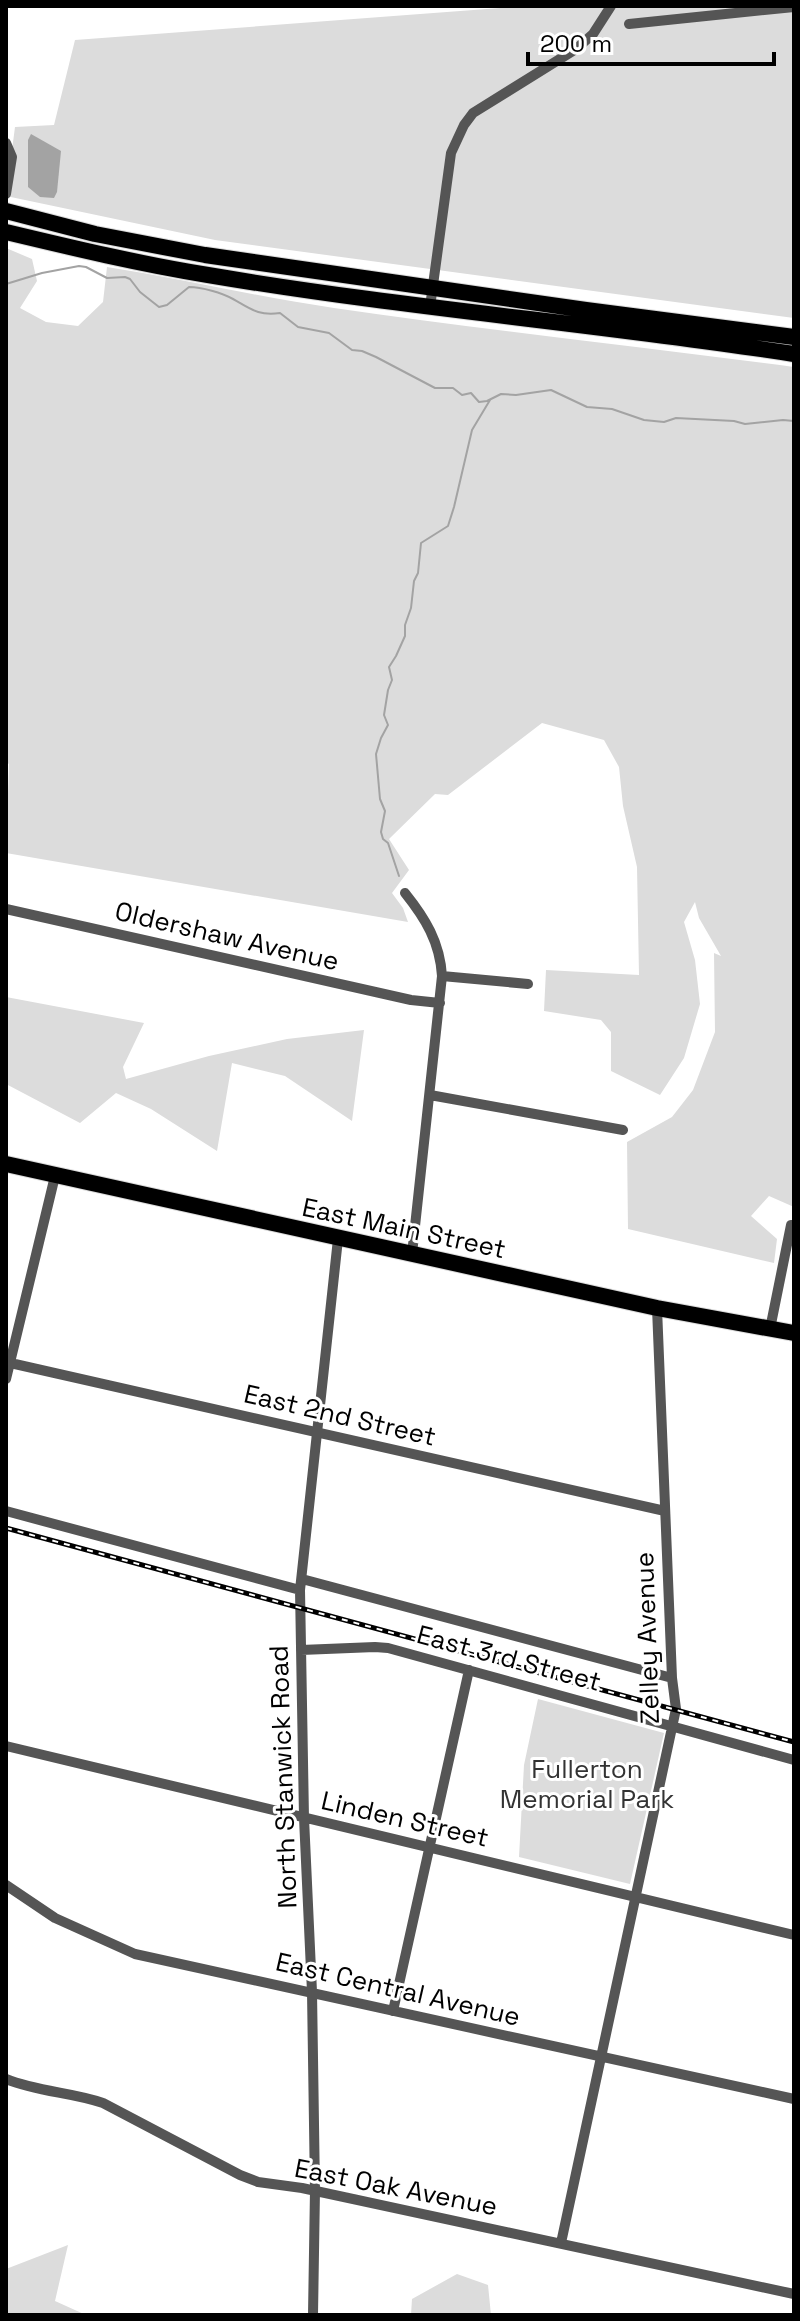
<svg xmlns="http://www.w3.org/2000/svg" width="800" height="2321" viewBox="0 0 800 2321" font-family="'Space Grotesk',sans-serif">
<style>
.green{fill:#dcdcdc}
.water{fill:#a3a3a3}
.lines{fill:none;stroke-linecap:round;stroke-linejoin:round}
.stream{stroke:#a3a3a3;stroke-width:2}
.primary-casing{stroke:#dbdbdb;stroke-width:18}
.trunk-casing{stroke:#dbdbdb;stroke-width:18}
.minor{stroke:#555;stroke-width:10}
.primary{stroke:#000;stroke-width:16}
.trunk{stroke:#000;stroke-width:16}
.rail-casing{stroke:#000;stroke-width:5}
.rail{stroke:#fff;stroke-width:2;stroke-dasharray:6;stroke-linecap:butt}
.labels{text-anchor:middle;dominant-baseline:central;stroke-width:6;stroke-linejoin:round;paint-order:stroke}
.street-label{font-size:26px;fill:#000;stroke:#fff}
.park-label{font-size:26px;fill:#333;stroke:#fff}
</style>
<rect width="100%" height="100%" fill="#fff"/>
<path class="green" d="M 527,6 L 794,6 L 794,318 L 215,240 L 6,196 L 15,127 L 54,125 L 75,40 Z
M 6,248 L 32,259 L 37,281 L 20,308 L 46,322 L 78,326 L 103,302 L 107,267 C 183,279 258,297 334,308 C 487,330 641,347 794,367 L 794,1207 L 769,1196 L 751,1216 L 777,1239 L 774,1263 L 628,1229 L 627,1142 L 672,1117 L 693,1090 L 715,1032 L 714,953 L 721,956 L 699,918 L 695,902 L 684,922 L 695,960 L 700,1004 L 684,1058 L 660,1095 L 611,1071 L 611,1032 L 601,1020 L 544,1011 L 546,970 L 639,975 L 637,867 L 623,806 L 619,767 L 604,740 L 542,723 L 448,795 L 435,794 L 389,839 L 409,870 L 392,893 L 403,908 L 408,922 L 6,853 L 9,764 L 6,762 Z
M 6,997 L 144,1023 L 123,1067 L 126,1079 L 209,1056 L 287,1039 L 364,1030 L 352,1121 L 285,1076 L 232,1063 L 217,1151 L 151,1109 L 116,1093 L 80,1123 L 6,1084 Z
M 538,1699 L 664,1733 L 630,1884 L 519,1857 L 524,1765 Z
M 68,2245 L 55,2301 L 86,2315 L 6,2315 L 6,2269 Z
M 457,2274 L 488,2285 L 491,2315 L 411,2315 L 412,2299 Z"/>
<path class="water" d="M 31,134 L 61,151 L 57,192 L 54,198 L 40,197 L 28,187 L 28,140 Z"/>
<g class="lines">
<path class="stream" d="M 6,284 L 42,273 L 79,266 L 86,267 L 107,278 L 125,277 L 130,279 L 140,292 L 159,307 L 167,305 L 189,287 C 202,287 222,293 233,299 C 251,309 258,316 280,313 L 298,327 L 329,333 L 352,350 L 362,351 L 376,357 L 435,388 L 453,388 L 462,395 L 471,393 L 479,402 L 487,401 L 501,394 L 516,395 L 551,390 L 587,407 L 612,409 L 644,420 L 664,422 L 676,418 L 734,421 L 745,424 L 783,420 L 794,421
M 399,876 L 388,843 L 383,839 L 381,832 L 385,811 L 380,799 L 376,754 L 381,738 L 388,725 L 384,715 L 388,690 L 392,680 L 389,667 L 396,656 L 405,636 L 405,625 L 411,608 L 414,581 L 418,573 L 421,543 L 448,526 L 454,507 L 472,430 L 490,400"/>
<defs>
<path id="primary" d="M 6,1164 L 657,1308 L 794,1333"/>
<path id="trunk" d="M 6,211 L 95,234 L 205,255 L 586,310 L 794,337
M 6,232 C 73,248 140,264 208,275 C 403,308 599,324 794,354"/>
</defs>
<use href="#primary" class="primary-casing"/>
<use href="#trunk" class="trunk-casing"/>
<path class="minor" d="M 629,24 L 794,7
M 6,143 L 12,157 L 6,194
M 430,307 L 451,153 L 464,125 L 473,113 L 576,49 L 593,34 L 611,6
M 405,893 C 425,918 440,942 442,976 L 412,1254
M 6,909 L 411,1000 L 440,1003
M 442,976 L 528,984
M 430,1095 L 623,1130
M 770,1329 L 791,1225
M 6,1362 L 665,1511
M 6,1379 L 55,1176
M 6,1511 L 300,1590
M 302,1579 L 672,1678
M 301,1650 L 375,1647 L 388,1648 L 794,1760
M 6,1746 L 794,1935
M 6,1885 L 55,1918 L 135,1954 L 794,2099
M 393,2011 L 469,1670
M 6,2079 C 38,2092 71,2092 103,2103 L 240,2175 L 258,2182 L 302,2188 L 794,2294
M 561,2243 L 676,1709 L 672,1678 L 657,1308
M 313,2315 L 315,2190 L 312,1992 L 304,1818 L 300,1590 L 338,1239"/>
<use href="#primary" class="primary"/>
<use href="#trunk" class="trunk"/>
<defs>
<path id="rail" d="M 6,1528 L 794,1742"/>
</defs>
<use href="#rail" class="rail-casing"/>
<use href="#rail" class="rail"/>
</g>
<g class="labels">
<g class="street-label">
<text transform="translate(227 936) rotate(13)">Oldershaw Avenue</text>
<text transform="translate(404 1228) rotate(12)">East Main Street</text>
<text transform="translate(340 1415) rotate(13)">East 2nd Street</text>
<text transform="translate(647 1638) rotate(-92)">Zelley Avenue</text>
<text transform="translate(509 1658) rotate(15)">East 3rd Street</text>
<text transform="translate(283 1777) rotate(-92)">North Stanwick Road</text>
<text transform="translate(405 1819) rotate(13)">Linden Street</text>
<text transform="translate(398 1989) rotate(13)">East Central Avenue</text>
<text transform="translate(396 2187) rotate(11)">East Oak Avenue</text>
</g>
<g class="park-label">
<text x="587" y="1769">Fullerton<tspan x="587" dy="30">Memorial Park</tspan></text>
</g>
</g>
<rect width="800" height="2321" fill="none" stroke="#000000" stroke-width="16"/>
<path d="M528 52v12h246v-12" fill="none" stroke="#000000" stroke-width="4"/>
<text x="540" y="52" font-size="24" fill="#000000" stroke="#ffffff" stroke-width="6" paint-order="stroke">200 m</text>
</svg>
